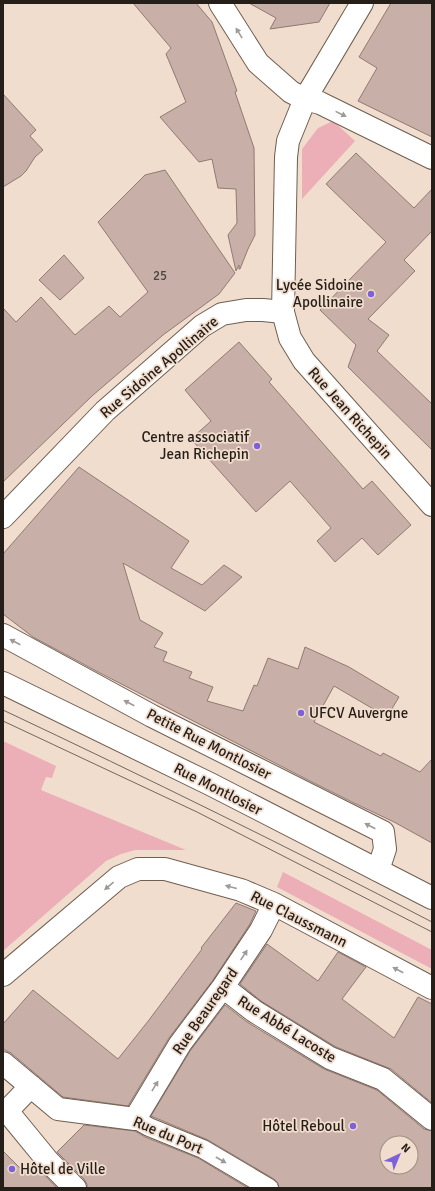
<svg xmlns="http://www.w3.org/2000/svg" width="435" height="1191" viewBox="0 0 435 1191" font-family="Signika,sans-serif">
<style>
.green{fill:#ecaeb7}
.building{fill:#c8afa8;stroke:#917a74;fill-rule:evenodd}
.lines{fill:none;stroke-linecap:round;stroke-linejoin:round}
.pedestrian-casing{stroke:#705f51;stroke-width:20}
.minor-casing{stroke:#705f51;stroke-width:24}
.tertiary-casing{stroke:#705f51;stroke-width:24}
.secondary-casing{stroke:#705f51;stroke-width:24}
.pedestrian{stroke:#fff;stroke-width:18}
.minor{stroke:#fff;stroke-width:22}
.tertiary{stroke:#fff;stroke-width:22}
.secondary{stroke:#fff;stroke-width:22}
.tram{stroke:#71665c;stroke-width:1}
.oneway{fill:#9d9a98}
.poi-dot{fill:#7d61db;stroke:#f1ddcd;stroke-width:1.5}
.labels{text-anchor:middle;dominant-baseline:central;stroke-width:3.5;stroke-linejoin:round;paint-order:stroke}
.number-label{font-size:13px;fill:#4e423d}
.poi-label{font-size:15px;fill:#251e19;stroke:#f1ddcd;text-anchor:end}
.street-label{font-size:15px;fill:#251e19;stroke:#f1ddcd}
</style>
<rect width="100%" height="100%" fill="#f1ddcd"/>
<path class="green" d="M 333,121 L 355,141 L 302,199 L 302,149 L 318,128 Z
M 3,741 L 56,766 L 52,778 L 46,777 L 41,790 L 186,850 L 135,850 L 121,854 L 106,861 L 3,951 Z
M 283,872 L 432,950 L 432,969 L 277,887 Z"/>
<path class="building" d="M 133,3 L 196,3 L 212,22 L 237,91 L 235,92 L 254,148 L 255,235 L 248,249 L 240,269 L 239,269 L 239,265 L 236,271 L 228,235 L 237,223 L 236,189 L 218,188 L 212,159 L 199,162 L 160,117 L 186,102 L 166,54 L 171,48 Z
M 249,3 L 330,3 L 319,22 L 270,29 L 276,18 Z
M 391,3 L 432,3 L 432,137 L 358,101 L 377,68 L 359,57 Z
M 3,94 L 36,130 L 30,136 L 43,150 L 35,157 L 26,171 L 21,176 L 3,187 Z
M 356,153 L 414,208 L 432,189 L 432,231 L 404,260 L 415,271 L 368,319 L 389,335 L 377,351 L 432,404 L 432,450 L 348,367 L 356,345 L 320,310 L 386,242 L 326,184 Z
M 165,170 L 235,273 L 219,294 L 163,335 L 92,396 L 3,482 L 3,308 L 16,322 L 41,297 L 75,335 L 109,306 L 120,317 L 148,292 L 98,222 L 145,175 Z
M 64,255 L 84,278 L 60,300 L 39,280 Z
M 239,342 L 272,379 L 269,382 L 363,489 L 372,481 L 411,525 L 378,555 L 362,538 L 335,562 L 317,541 L 331,528 L 290,481 L 256,512 L 191,439 L 211,421 L 185,390 Z
M 79,467 L 189,541 L 171,568 L 202,585 L 224,565 L 242,577 L 205,611 L 123,563 L 140,620 L 163,633 L 154,647 L 167,652 L 163,661 L 192,672 L 189,678 L 213,687 L 207,701 L 243,711 L 254,685 L 257,686 L 268,658 L 298,669 L 305,647 L 349,667 L 399,697 L 387,717 L 334,686 L 314,722 L 381,756 L 383,753 L 420,772 L 432,759 L 432,843 L 394,822 L 354,803 L 310,781 L 100,673 L 33,637 L 3,614 L 3,554 Z
M 236,903 L 256,911 L 250,924 L 213,980 L 169,1038 L 128,1106 L 63,1097 L 11,1053 L 3,1049 L 3,1024 L 33,990 L 118,1059 L 149,1020 L 202,949 L 201,948 Z
M 267,944 L 318,981 L 338,952 L 366,967 L 342,999 L 394,1038 L 418,997 L 432,1004 L 432,1103 L 391,1069 L 336,1047 L 261,1001 L 240,984 Z
M 225,1005 L 247,1022 L 324,1069 L 377,1090 L 424,1129 L 432,1131 L 432,1188 L 279,1188 L 278,1183 L 274,1179 L 208,1140 L 151,1116 L 190,1051 ZM 387,1143 L 411,1143 L 411,1167 L 387,1167 Z
M 84,1125 L 135,1131 L 145,1137 L 198,1158 L 248,1188 L 87,1188 L 87,1184 L 84,1179 L 57,1152 Z
M 3,1151 L 27,1175 L 36,1166 L 57,1188 L 3,1188 Z"/>
<g class="lines">
<defs>
<path id="pedestrian" d="M 135,1119 L 149,1127 L 203,1149 L 269,1188"/>
<path id="minor" d="M 220,3 L 258,63 L 291,92 L 305,99 L 320,103 L 432,158
M 3,517 L 105,411 L 202,326 L 222,314 L 246,310 L 263,310 L 283,312
M 3,635 L 152,716 L 383,832 L 385,849 L 378,870
M 3,975 L 119,877 L 138,869 L 165,869 L 241,890 L 274,904 L 432,988
M 223,987 L 254,1011 L 330,1058 L 383,1079 L 432,1119
M 3,1063 L 58,1109 L 135,1119 L 180,1044 L 223,987 L 261,930 L 274,904
M 31,1086 L 7,1111 L 48,1161 L 75,1188"/>
<path id="tertiary" d="M 362,3 L 305,99 L 288,141 L 286,157 L 283,312 L 290,338 L 304,361 L 432,505"/>
<path id="secondary" d="M 3,683 L 210,784 L 432,898"/>
</defs>
<use href="#pedestrian" class="pedestrian-casing"/>
<use href="#minor" class="minor-casing"/>
<use href="#tertiary" class="tertiary-casing"/>
<use href="#secondary" class="secondary-casing"/>
<use href="#pedestrian" class="pedestrian"/>
<use href="#minor" class="minor"/>
<use href="#tertiary" class="tertiary"/>
<use href="#secondary" class="secondary"/>
<path class="tram" d="M 3,710 C 147,778 290,848 432,922
M 3,721 L 197,812 L 432,932"/>
</g>
<defs><path id="oneway-solid" d="M-6-.8H1V-3.2L6.5 0L1 3.2V.8H-6Z"/></defs>
<g class="oneway">
<use href="#oneway-solid" transform="translate(239 33) rotate(-122)"/>
<use href="#oneway-solid" transform="translate(341 114) rotate(26)"/>
<use href="#oneway-solid" transform="translate(15 642) rotate(-152)"/>
<use href="#oneway-solid" transform="translate(129 703) rotate(-152)"/>
<use href="#oneway-solid" transform="translate(370 826) rotate(-153)"/>
<use href="#oneway-solid" transform="translate(109 886) rotate(140)"/>
<use href="#oneway-solid" transform="translate(231 887) rotate(-165)"/>
<use href="#oneway-solid" transform="translate(244 955) rotate(-57)"/>
<use href="#oneway-solid" transform="translate(398 970) rotate(-152)"/>
<use href="#oneway-solid" transform="translate(155 1086) rotate(-59)"/>
<use href="#oneway-solid" transform="translate(221 1160) rotate(30)"/>
</g>
<g class="poi-dot">
<circle cx="371" cy="294" r="4"/>
<circle cx="257" cy="446" r="4"/>
<circle cx="301" cy="713" r="4"/>
<circle cx="353" cy="1126" r="4"/>
<circle cx="12" cy="1169" r="4"/>
</g>
<g class="labels">
<g class="number-label">
<text x="160" y="276">25</text>
</g>
<g class="poi-label">
<text x="363" y="285">Lycée Sidoine<tspan x="363" dy="17">Apollinaire</tspan></text>
<text x="249" y="437">Centre associatif<tspan x="249" dy="17">Jean Richepin</tspan></text>
<text x="309" y="713" text-anchor="start">UFCV Auvergne</text>
<text x="345" y="1126">Hôtel Reboul</text>
<text x="20" y="1169" text-anchor="start">Hôtel de Ville</text>
</g>
<g class="street-label">
<text transform="translate(159 367) rotate(-40)">Rue Sidoine Apollinaire</text>
<text transform="translate(350 413) rotate(48)">Rue Jean Richepin</text>
<text transform="translate(209 744) rotate(27)">Petite Rue Montlosier</text>
<text transform="translate(218 789) rotate(27)">Rue Montlosier</text>
<text transform="translate(299 919) rotate(27)">Rue Claussmann</text>
<text transform="translate(205 1011) rotate(-55)">Rue Beauregard</text>
<text transform="translate(287 1029) rotate(32)">Rue Abbé Lacoste</text>
<text transform="translate(168 1135) rotate(23)">Rue du Port</text>
</g>
</g>
<rect width="435" height="1191" fill="none" stroke="#251e19" stroke-width="8"/>
<g transform="translate(399 1155) rotate(44)"><circle r="19" fill="#f1ddcd" stroke="#9f9185"/>
<path d="M0-3L7 15L0 10L-7 15Z" fill="#7d61db"/>
<text y="-6" font-size="11" font-weight="bold" text-anchor="middle" fill="#251e19">N</text>
</g>
</svg>
